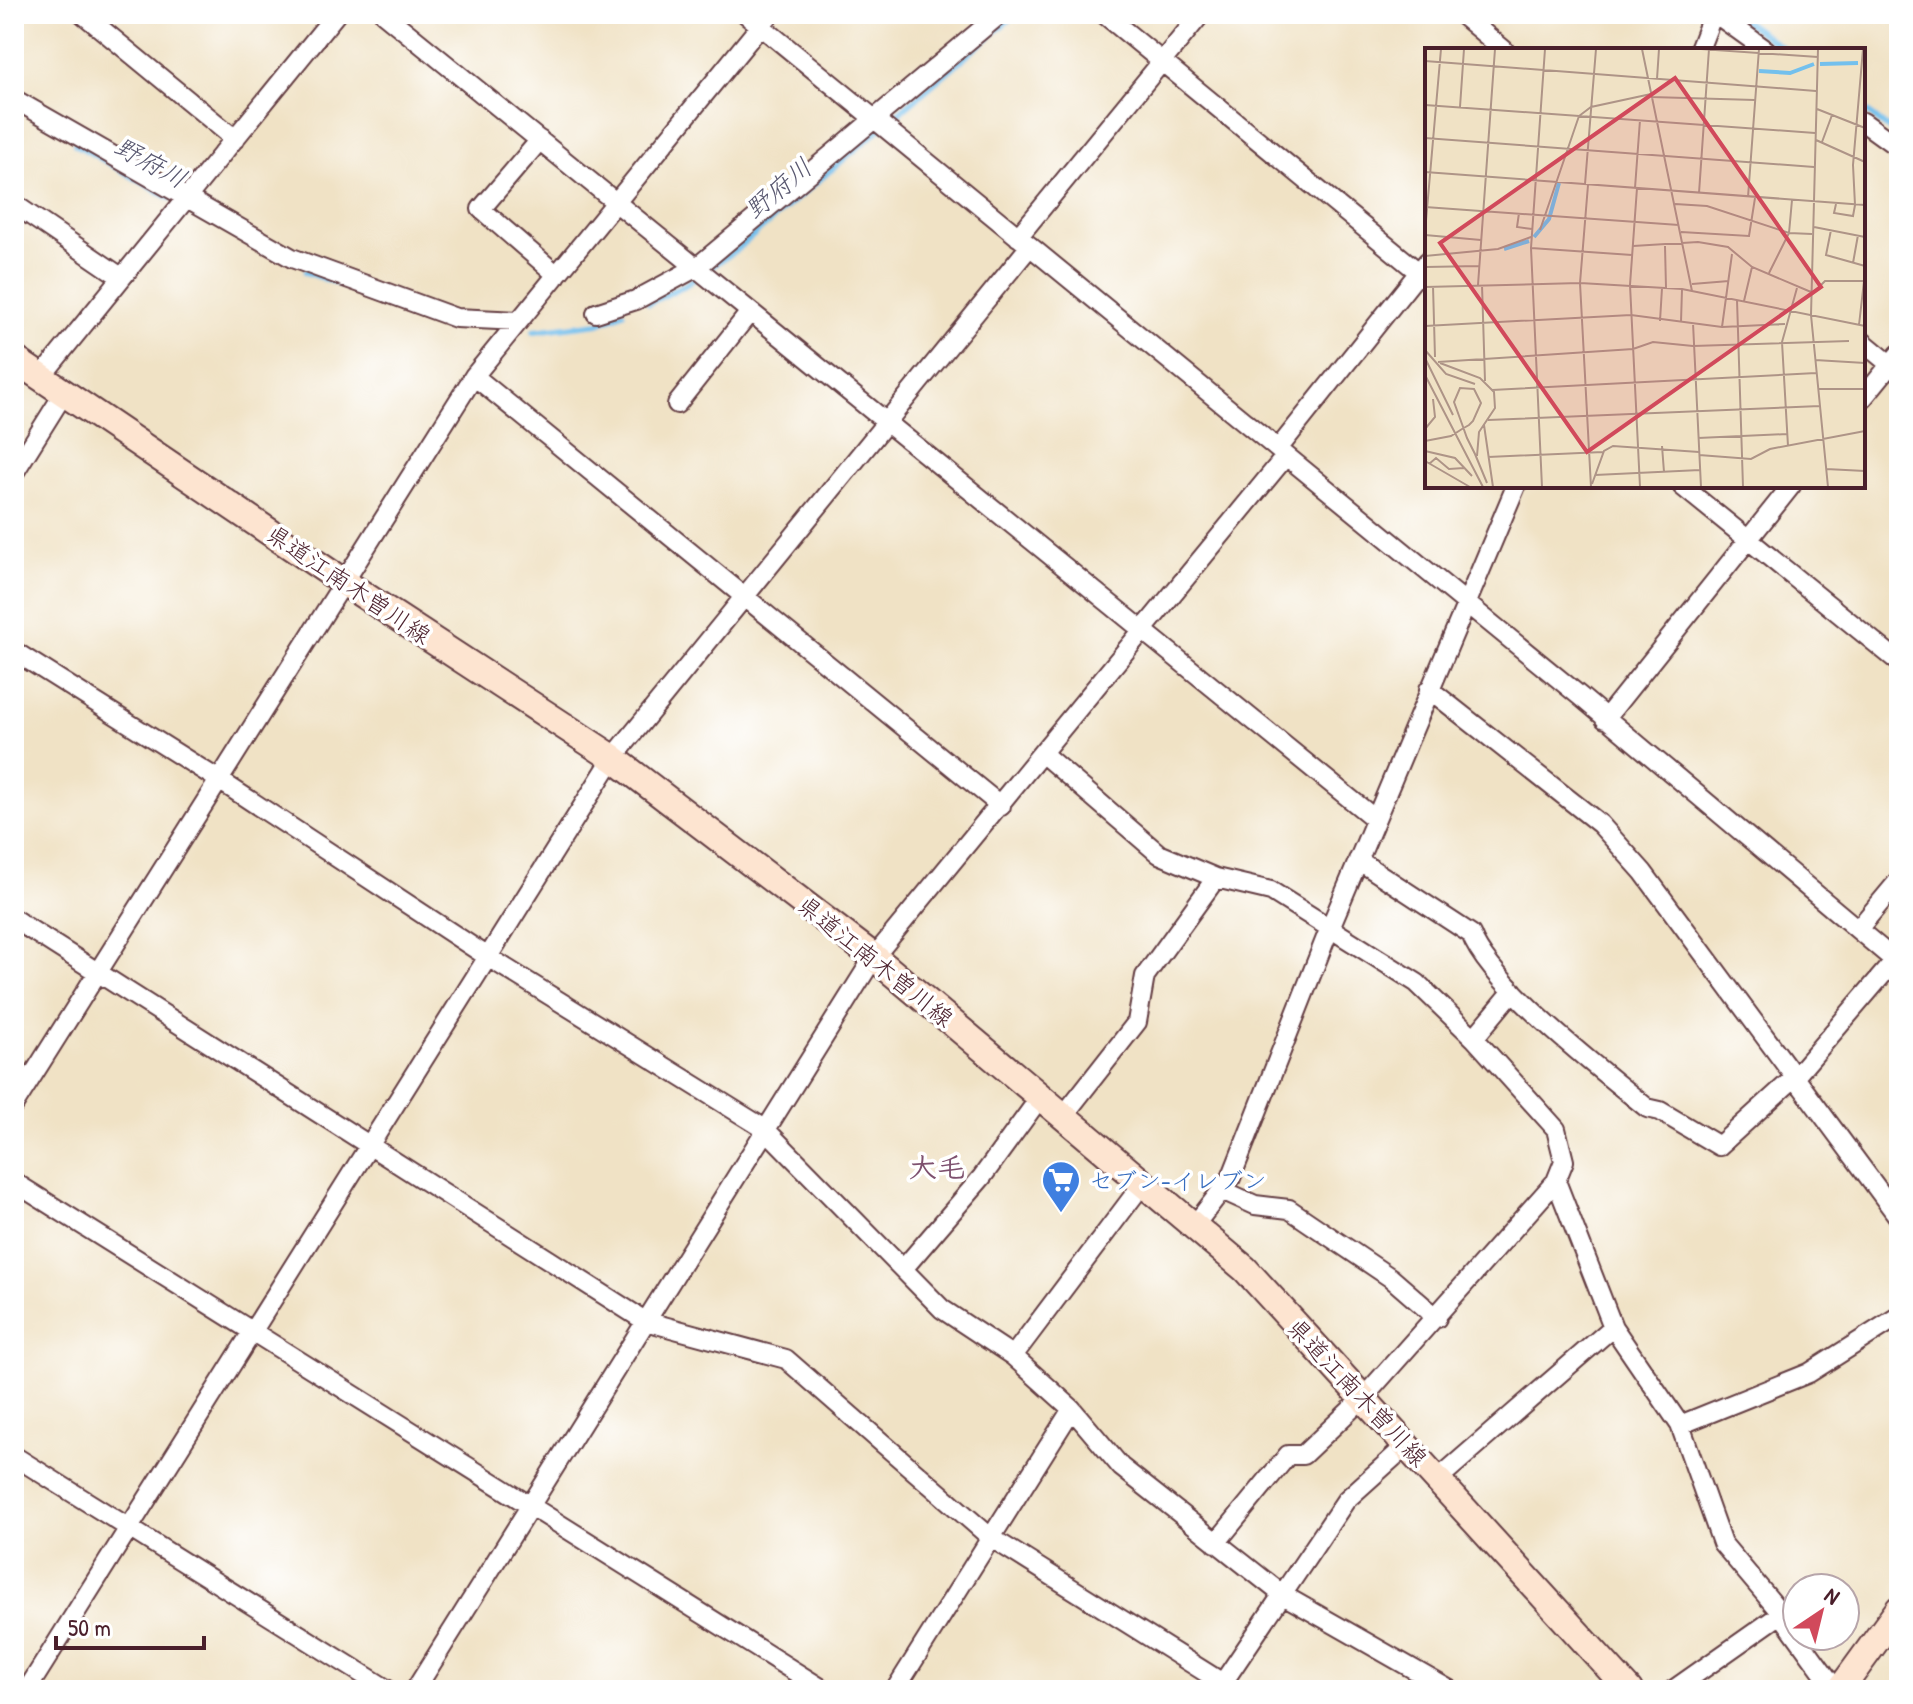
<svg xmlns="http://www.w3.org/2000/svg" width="1913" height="1704" viewBox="0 0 1913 1704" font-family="'Patrick Hand','Klee One',sans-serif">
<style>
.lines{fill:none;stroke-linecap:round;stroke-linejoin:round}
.stream{stroke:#73c0ed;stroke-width:6}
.street-casing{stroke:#633c42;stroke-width:22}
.secondary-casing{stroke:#633c42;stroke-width:30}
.street{stroke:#fff;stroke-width:18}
.secondary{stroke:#fde4d0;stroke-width:26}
.labels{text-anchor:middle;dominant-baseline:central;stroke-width:7;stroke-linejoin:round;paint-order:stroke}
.street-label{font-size:24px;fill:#4a1f2b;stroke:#fff}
.shop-label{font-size:24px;fill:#366cbe;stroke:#fff;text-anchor:start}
.water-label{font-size:26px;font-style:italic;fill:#58576f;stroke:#fff}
.quarter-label{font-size:28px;font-weight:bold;fill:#7e516f;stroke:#fff}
.inset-river{fill:none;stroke:#73c0ed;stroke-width:4}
.inset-road{fill:none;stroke:#ae9487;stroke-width:2}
.view{fill:#d1495b;fill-opacity:0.15;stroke:#d1495b;stroke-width:4}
.inset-edge{fill:none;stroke:#4a1f2b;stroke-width:4}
</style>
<rect width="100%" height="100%" fill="#fff"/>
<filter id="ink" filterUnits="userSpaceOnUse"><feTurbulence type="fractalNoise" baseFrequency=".0125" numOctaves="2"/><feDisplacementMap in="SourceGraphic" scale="16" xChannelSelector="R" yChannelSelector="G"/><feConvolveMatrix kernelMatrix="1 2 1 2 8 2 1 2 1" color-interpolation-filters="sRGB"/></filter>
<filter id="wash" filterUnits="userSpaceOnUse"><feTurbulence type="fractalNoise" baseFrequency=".006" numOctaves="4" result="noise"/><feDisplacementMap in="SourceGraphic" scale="32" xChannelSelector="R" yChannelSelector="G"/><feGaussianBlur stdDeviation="1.8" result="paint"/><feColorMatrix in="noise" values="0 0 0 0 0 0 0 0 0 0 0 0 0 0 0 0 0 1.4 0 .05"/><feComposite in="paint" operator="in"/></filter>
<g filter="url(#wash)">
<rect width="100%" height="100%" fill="#f0e2c5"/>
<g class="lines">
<path class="stream" d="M 1735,14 L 1785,50
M 1863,109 L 1899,137
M 75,144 L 170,198
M 306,272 L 405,308
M 649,303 L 685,285 L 736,250 L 1016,14
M 534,331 L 599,323 L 623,313"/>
</g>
</g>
<g filter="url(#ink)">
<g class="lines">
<defs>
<path id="street" d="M 83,14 L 235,139
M 384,14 L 1375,819
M 746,14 L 1581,697 L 1899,964
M 1104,14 L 1427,279
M 1461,14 L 1504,50
M 1716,14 L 1766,50
M 1699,50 L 1713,14
M 14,99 L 292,258 L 456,318 L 519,321
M 1863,122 L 1899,148
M 540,140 L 481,209 L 557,275
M 14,204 L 121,277
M 1018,237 L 1201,14
M 596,313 L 636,300 L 697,267 L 1000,14
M 1863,342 L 1898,371
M 474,376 L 1001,806
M 41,377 L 336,14
M 1863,398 L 1899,354
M 677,404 L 750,312
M 1278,449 L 1427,262
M 14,473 L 64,393
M 1682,486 L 1899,662
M 14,651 L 219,780 L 488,957 L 765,1129 L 942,1309 L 1013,1356 L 1072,1409 L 1121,1467 L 1283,1595 L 1450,1690
M 1429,689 L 1600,824 L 1643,872 L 1899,1218
M 1605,719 L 1791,486
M 1043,754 L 1159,854 L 1216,878 L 1271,891 L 1417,983 L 1474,1038 L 1556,1129 L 1564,1161 L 1556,1181 L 1613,1327 L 1680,1425 L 1722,1543 L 1775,1606 L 1836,1690
M 1358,860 L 1471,934 C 1489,984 1603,1072 1647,1108 L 1660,1111 L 1719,1146 L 1794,1078 L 1895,960
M 14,919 L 645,1321 L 786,1359 L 990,1537 L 1234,1690
M 1859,928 L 1899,880
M 1474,1038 L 1513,991
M 14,1105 L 474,376 L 770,14
M 1064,1115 L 1137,1022 L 1145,976 L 1216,878
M 14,1182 L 824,1690
M 1222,1190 L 1255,1205 L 1289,1209 L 1391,1278 L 1437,1318
M 1194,1226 L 1231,1178 L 1329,930 L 1516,486
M 903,1269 L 982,1177 L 1041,1096
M 1013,1356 L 1144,1182
M 1680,1425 L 1809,1373 L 1899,1316
M 14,1456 L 388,1690
M 1438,1479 L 1613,1327
M 1216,1543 L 1288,1455 L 1303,1455 L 1364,1397 L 1556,1181
M 27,1690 L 613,758 L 1030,246
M 415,1690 L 874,957 L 1285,457
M 895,1690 L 1072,1409
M 1218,1690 L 1346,1500 L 1407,1445
M 1673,1690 L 1781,1614"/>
<path id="secondary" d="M 14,359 L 342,581 L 613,758 L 874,957 L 1245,1269 L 1629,1690
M 1840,1690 L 1899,1609"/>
</defs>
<use href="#street" class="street-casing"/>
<use href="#secondary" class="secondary-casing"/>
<use href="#street" class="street"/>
<use href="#secondary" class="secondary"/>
</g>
</g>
<defs>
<symbol id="supermarket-pin" viewBox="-11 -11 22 30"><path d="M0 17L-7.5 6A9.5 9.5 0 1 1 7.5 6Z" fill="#3f7fe0" stroke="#fff"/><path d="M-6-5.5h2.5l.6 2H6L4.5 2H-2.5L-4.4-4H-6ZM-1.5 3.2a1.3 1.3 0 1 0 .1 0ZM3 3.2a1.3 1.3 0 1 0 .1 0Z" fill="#fff"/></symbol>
</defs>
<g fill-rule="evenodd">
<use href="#supermarket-pin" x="1039" y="1158" width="44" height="60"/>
</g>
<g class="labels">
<g class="street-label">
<text transform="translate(349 584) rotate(34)">県道江南木曽川線</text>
<text transform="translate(876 961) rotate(39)">県道江南木曽川線</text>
<text transform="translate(1358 1392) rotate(47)">県道江南木曽川線</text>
</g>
<g class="shop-label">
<text x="1089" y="1180">セブン-イレブン</text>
</g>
<g class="water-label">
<text transform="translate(151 162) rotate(29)">野府川</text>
<text transform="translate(778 188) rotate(-40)">野府川</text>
</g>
<g class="quarter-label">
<text x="937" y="1167">大毛</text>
</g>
</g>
<g transform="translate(1425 48)">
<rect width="440" height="440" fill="#f0e2c5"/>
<path class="inset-river" d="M 395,16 L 433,15M 334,23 L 365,25 L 389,16M 109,189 L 124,171 L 134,135M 79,201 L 104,193"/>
<path class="inset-road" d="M 217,1 L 267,243M 276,1 L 393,9M 393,1 L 386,267 L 403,439M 0,13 L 391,43M 232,31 L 234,1M 226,49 L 330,52M 0,57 L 390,85M 35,59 L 39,1M 392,61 L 440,80M 0,90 L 389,119M 391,92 L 440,114M 397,94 L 407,67M 0,124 L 440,157M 160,136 L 171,1M 163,137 L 155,235 L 166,439M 210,140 L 215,72M 212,140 L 205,237 L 215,439M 274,145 L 284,1M 323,149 L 334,1M 250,156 L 282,158 L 364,185 L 387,186M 411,156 L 409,165 L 428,168 L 430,157M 430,157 L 428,117 L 438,1M 0,159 L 254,177M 94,165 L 92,179 L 107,181M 389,179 L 440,189M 115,182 L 154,68 L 166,59 L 226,46M 406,182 L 401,207 L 440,218M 0,184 L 16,1M 256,184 L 324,188 L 330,150M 0,187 L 56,192M 208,198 L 273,194 L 303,199 L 327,219 L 386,244M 240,198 L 241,240M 106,200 L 207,207M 0,208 L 73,201 L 106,189M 428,215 L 433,187M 0,219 L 54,218M 344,225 L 364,185 L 367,152M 267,236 L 304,233M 53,237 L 70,1M 57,237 L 60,333M 8,238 L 10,309M 0,239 L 155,235 L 257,241 L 440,278M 387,246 L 400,233 L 438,233M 312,252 L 318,439M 319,253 L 327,219M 235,273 L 237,240M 256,274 L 257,241M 268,275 L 276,439M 434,277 L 439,233M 0,278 L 206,267 L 297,279 L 360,276M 297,279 L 307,206M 0,302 L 21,326 L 50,336M 0,310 L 28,367M 390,312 L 440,315M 13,314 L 208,301 L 228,294 L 268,298 L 424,293M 15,315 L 55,330 L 69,344 L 70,360 L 54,384 L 52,408M 0,327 L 58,439M 393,341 L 440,341M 67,342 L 391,325M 63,372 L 395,358M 59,377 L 68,439M 0,381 L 10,369 L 8,351M 273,390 L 362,386M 0,393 L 26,388 L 37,381 L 44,377 L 48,373 L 56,355 L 49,341 L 35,340 L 29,354 L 37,376 L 42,390 L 50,406 L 62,435M 237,398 L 239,424M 363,398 L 357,294 L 372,240M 0,403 L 30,410 L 47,428M 274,407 L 326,411 L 345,401 L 440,383M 63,409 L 178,404M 0,413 L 45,439M 4,416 L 11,410 L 24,421 L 39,420M 401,421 L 440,423M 170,427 L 275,422M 167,436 L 179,403 L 188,398 L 274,404M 117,439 L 106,200 L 120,1"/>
<path class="view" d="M 250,30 L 396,239 L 162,404 L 15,195 Z"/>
<rect width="440" height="440" class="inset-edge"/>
</g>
<rect width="1913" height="1704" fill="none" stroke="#fff" stroke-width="48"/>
<g transform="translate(1821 1612) rotate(35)"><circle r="38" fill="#ffffff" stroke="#b7a5aa" stroke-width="2"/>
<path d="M0-6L14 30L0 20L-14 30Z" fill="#d1495b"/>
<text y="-12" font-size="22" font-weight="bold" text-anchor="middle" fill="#4a1f2b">N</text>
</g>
<path d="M56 1636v12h148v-12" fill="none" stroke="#4a1f2b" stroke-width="4"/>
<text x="68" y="1636" font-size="24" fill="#4a1f2b" stroke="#ffffff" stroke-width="6" paint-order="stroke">50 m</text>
</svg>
